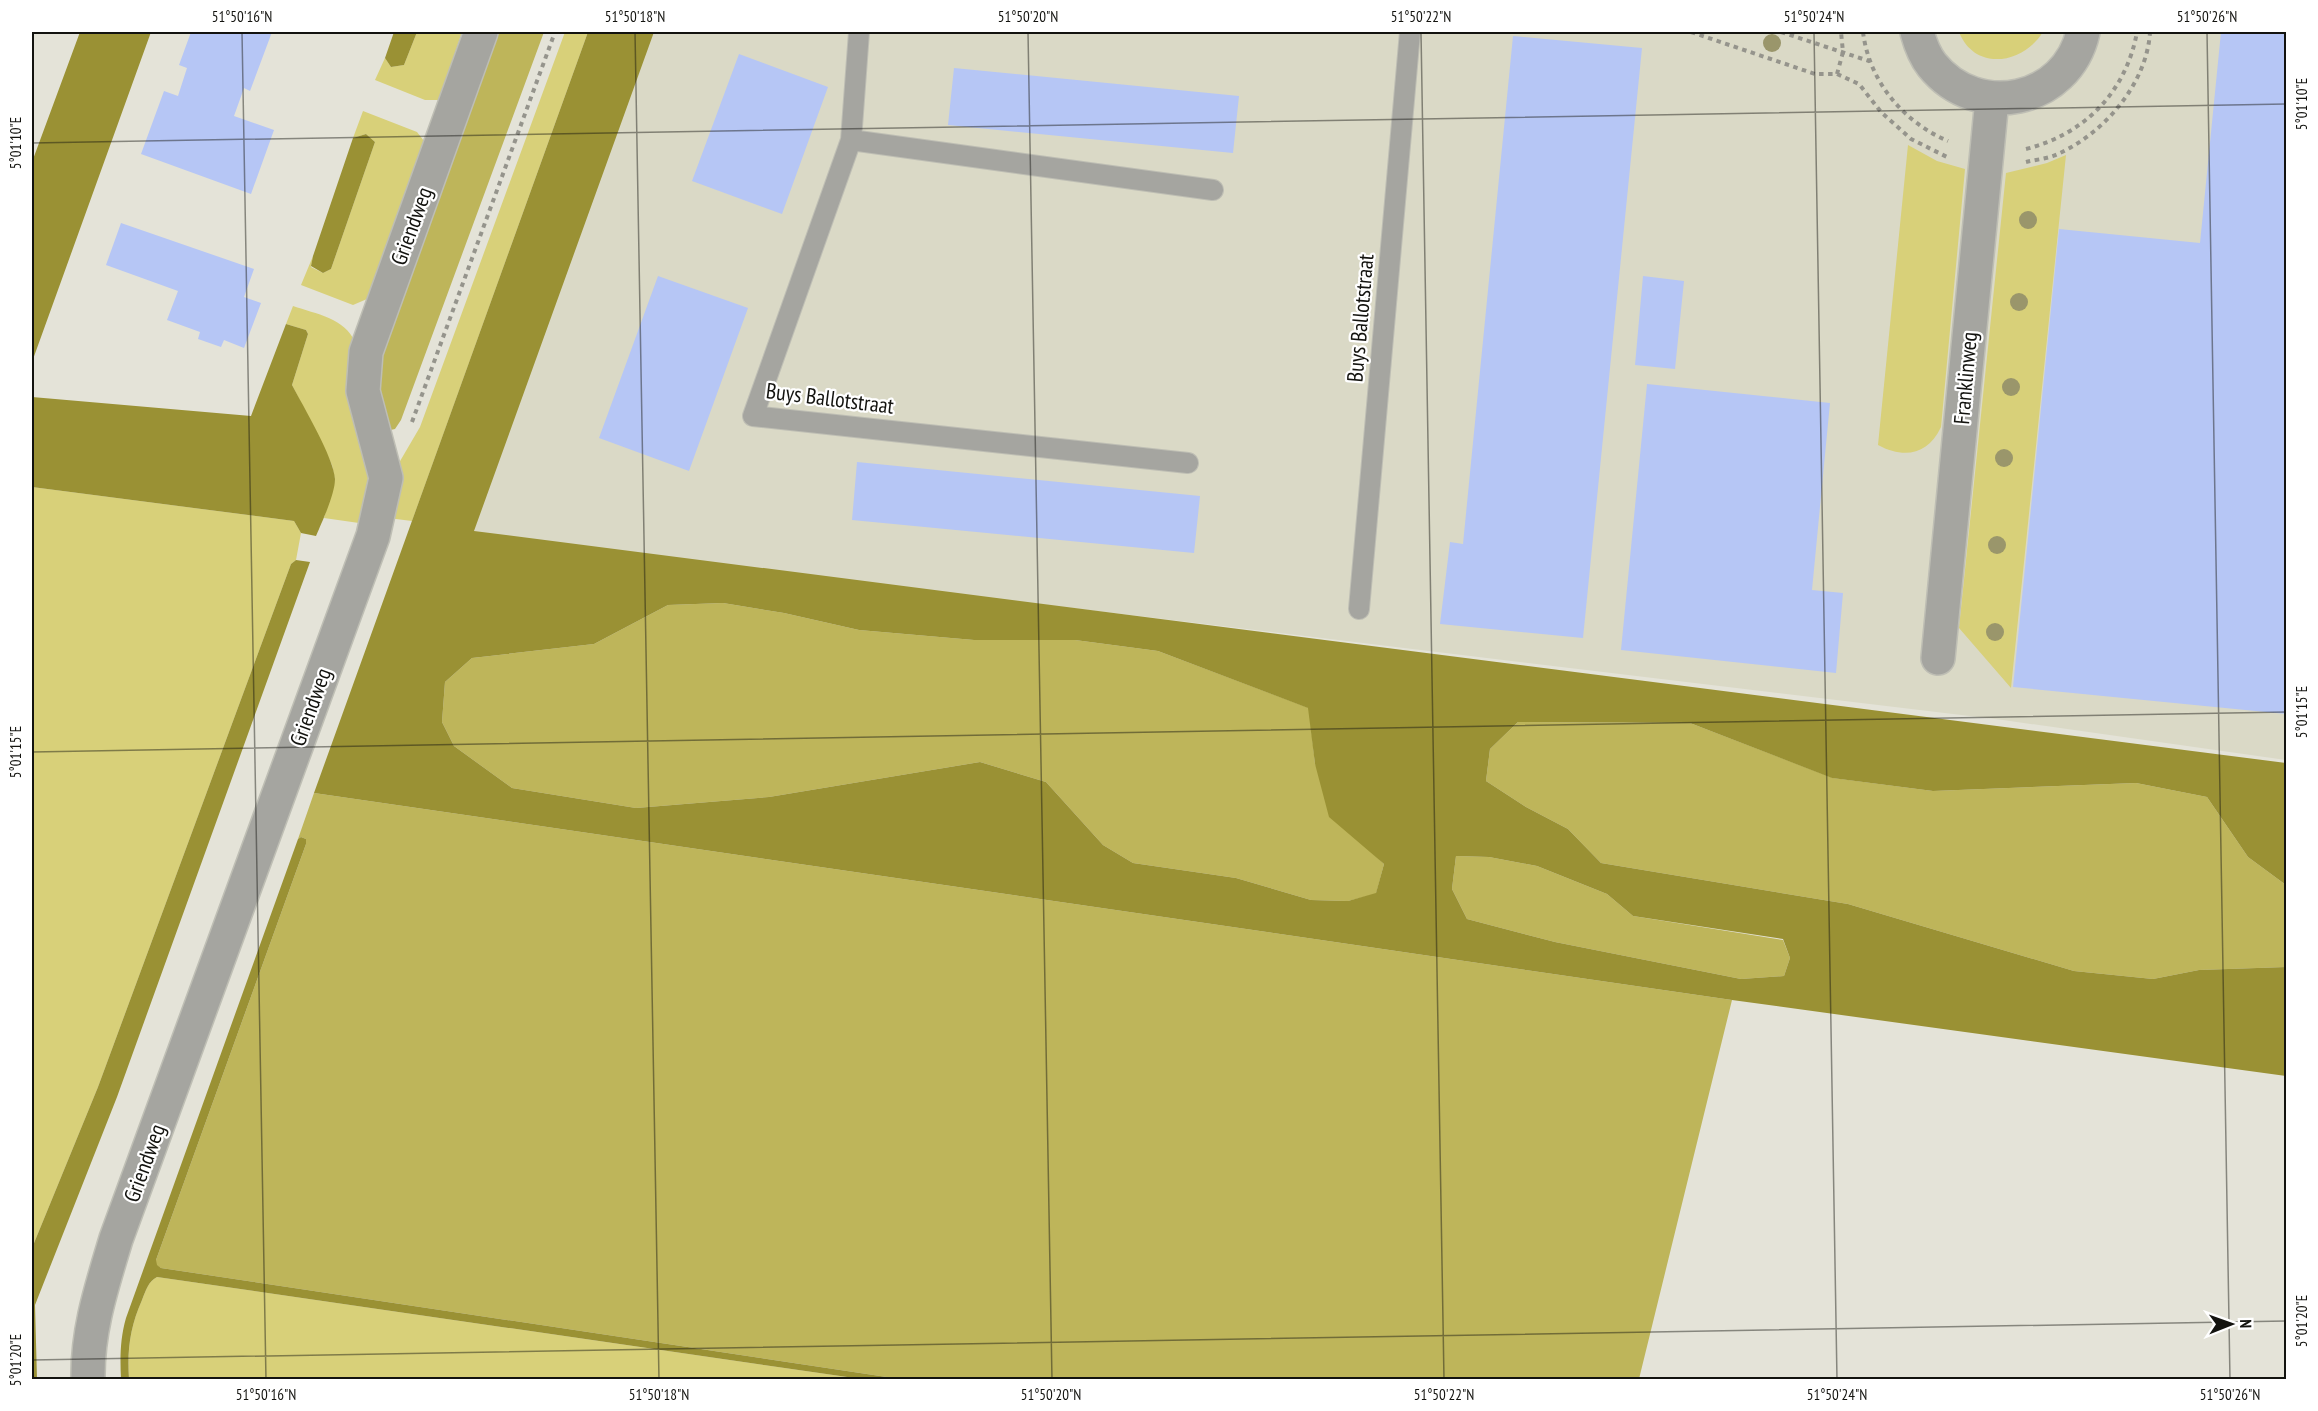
<svg xmlns="http://www.w3.org/2000/svg" width="2318" height="1411" viewBox="0 0 2318 1411" font-family="'PT Sans Narrow',sans-serif">
<style>
.built{fill:#dad9c6}
.green{fill:#d8d079}
.forest{fill:#beb55a}
.water{fill:#9a9134;fill-rule:evenodd}
.building{fill:#b6c6f5}
.lines{fill:none;stroke-linecap:round;stroke-linejoin:round}
.lane-casing{stroke:#bebeb4;stroke-width:22}
.street-casing{stroke:#bebeb4;stroke-width:36}
.path{stroke:#95948c;stroke-width:4;stroke-dasharray:4.5 4.5;stroke-linecap:butt}
.lane{stroke:#a5a5a0;stroke-width:20}
.street{stroke:#a5a5a0;stroke-width:33}
.tree{fill:#9a966b}
.ticks{fill:none;stroke:#13130f;stroke-width:1.5;stroke-opacity:0.45}
.labels{text-anchor:middle;dominant-baseline:central;stroke-width:4.5;stroke-linejoin:round;paint-order:stroke}
.street-label{font-size:22px;fill:#13130f;stroke:#fff}
.neatline{fill:none;stroke:#13130f;stroke-width:2}
.ticks-label{font-size:15px;text-anchor:middle;fill:#13130f}
</style>
<rect width="100%" height="100%" fill="#e4e3d8"/>
<path class="built" d="M 630,32 L 2286,32 L 2286,760 L 2003,720 L 456,534 Z"/>
<path class="green" d="M 417,32 L 462,32 L 439,100 L 425,100 L 375,80 L 385,58 L 391,67 L 404,65 Z
M 565,32 L 588,32 L 412,521 L 388,518 L 396,468 L 420,427 Z
M 1959,32 L 2043,32 C 2023,64 1975,72 1959,32 Z
M 363,111 L 417,132 L 424,141 L 367,299 L 353,305 L 301,285 L 313,256 L 311,267 L 323,273 L 331,269 L 375,142 L 366,134 L 353,138 Z
M 1908,145 L 1937,161 L 1965,169 L 1941,427 C 1928,455 1904,459 1878,445 Z
M 2066,155 L 2011,688 L 1959,628 L 2006,173 L 2047,163 Z
M 293,306 C 316,314 345,318 355,342 L 372,471 L 366,524 L 324,518 L 335,480 L 332,465 L 292,385 L 308,334 L 306,330 L 286,324 Z
M 32,487 L 294,521 L 301,533 L 296,560 L 291,564 L 98,1087 L 32,1248 Z
M 157,1277 L 861,1379 L 129,1380 C 127,1350 130,1327 142,1300 C 146,1290 148,1282 157,1277 Z"/>
<path class="forest" d="M 498,32 L 544,32 L 401,420 L 395,429 L 386,431 L 375,374 Z
M 723,603 L 784,613 L 859,630 L 974,640 L 1075,640 L 1158,651 L 1309,708 L 1315,764 L 1367,848 L 1384,864 L 1376,894 L 1348,901 L 1311,900 L 1236,878 L 1133,863 L 1103,845 L 1046,782 L 980,762 L 769,797 L 636,808 L 512,788 L 454,746 L 442,722 L 445,682 L 472,658 L 594,644 L 668,605 Z
M 1518,722 L 1690,723 L 1833,778 L 1933,791 L 2136,783 L 2207,797 L 2248,857 L 2286,885 L 2286,967 L 2199,970 L 2153,979 L 2074,971 L 1848,904 L 1601,863 L 1568,829 L 1526,807 L 1486,781 L 1490,749 Z
M 314,793 L 1732,1000 L 1639,1379 L 900,1379 L 161,1268 L 156,1265 L 156,1260 L 306,844 L 306,839 L 301,837 L 298,839 Z
M 1456,856 L 1489,857 L 1537,866 L 1607,894 L 1633,916 L 1783,940 L 1790,958 L 1784,976 L 1741,979 L 1555,942 L 1467,919 L 1452,889 Z"/>
<path class="water" d="M 80,32 L 151,32 L 32,362 L 32,162 Z
M 394,32 L 417,32 L 404,65 L 391,67 L 385,58 Z
M 588,32 L 654,32 L 474,531 L 2286,763 L 2286,885 L 2248,857 L 2207,797 L 2136,783 L 1933,791 L 1832,778 L 1690,723 L 1518,722 L 1490,749 L 1486,781 L 1526,807 L 1568,829 L 1601,863 L 1848,904 L 2074,971 L 2153,979 L 2199,970 L 2286,967 L 2286,1076 L 1732,1000 L 314,793 ZM 723,603 L 784,613 L 859,630 L 974,640 L 1075,640 L 1158,651 L 1308,708 L 1315,764 L 1329,817 L 1384,864 L 1376,893 L 1348,901 L 1311,900 L 1236,878 L 1133,863 L 1103,845 L 1046,782 L 980,762 L 769,797 L 636,808 L 512,788 L 454,746 L 442,722 L 445,682 L 472,658 L 594,644 L 668,605 ZM 1456,856 L 1489,857 L 1537,866 L 1607,894 L 1633,916 L 1783,939 L 1790,958 L 1784,976 L 1741,979 L 1555,942 L 1467,919 L 1452,889 Z
M 366,134 L 375,142 L 331,269 L 323,273 L 311,266 L 313,256 L 353,138 Z
M 286,324 L 306,330 L 308,334 L 292,385 C 303,406 334,458 335,479 C 335,494 322,522 316,536 L 301,533 L 294,521 L 32,487 L 32,397 L 251,416 Z
M 296,560 L 310,562 L 117,1097 L 35,1305 L 37,1379 L 32,1379 L 32,1248 L 98,1087 L 291,564 Z
M 301,837 L 306,839 L 306,844 L 156,1260 L 157,1265 L 161,1268 L 900,1379 L 861,1379 L 157,1277 C 148,1282 146,1290 142,1300 C 130,1327 127,1350 129,1379 L 121,1379 C 120,1358 120,1339 126,1318 L 298,839 Z"/>
<path class="building" d="M 191,32 L 272,32 L 250,91 L 244,88 L 234,116 L 274,130 L 251,194 L 141,154 L 164,91 L 178,96 L 187,68 L 179,65 Z
M 2221,32 L 2286,32 L 2286,714 L 2013,687 L 2059,229 L 2200,243 Z
M 1513,36 L 1642,48 L 1583,638 L 1440,624 L 1450,542 L 1463,544 Z
M 739,54 L 828,87 L 782,214 L 692,181 Z
M 954,68 L 1239,96 L 1233,153 L 948,125 Z
M 121,223 L 254,269 L 244,297 L 261,303 L 244,348 L 224,340 L 221,347 L 198,339 L 200,332 L 167,320 L 178,291 L 106,265 Z
M 658,276 L 748,308 L 689,471 L 599,438 Z
M 1643,276 L 1684,281 L 1675,369 L 1635,365 Z
M 1647,384 L 1830,403 L 1812,590 L 1843,593 L 1836,673 L 1621,650 Z
M 857,462 L 1200,496 L 1194,553 L 852,520 Z"/>
<g class="lines">
<defs>
<path id="lane" d="M 859,32 L 851,140 L 753,416 L 1188,463
M 851,140 L 1213,190
M 1359,609 L 1410,32"/>
<path id="street" d="M 1917,32 C 1920,43 1924,55 1932,65 C 1977,121 2067,103 2083,32
M 1938,658 L 1992,99
M 88,1380 C 87,1330 102,1286 116,1239 L 373,536 L 386,478 L 363,391 L 366,352 L 481,32"/>
</defs>
<use href="#lane" class="lane-casing"/>
<use href="#street" class="street-casing"/>
<path class="path" d="M 1691,32 L 1815,74 L 1837,74 L 1859,84 L 1881,112 L 1911,139 L 1947,157
M 1781,32 L 1869,61
M 1863,32 C 1869,81 1903,122 1948,141
M 1837,74 L 1843,52 L 1841,32
M 2026,149 C 2085,134 2126,92 2137,32
M 2026,162 C 2034,160 2044,159 2053,156 C 2101,137 2147,85 2150,32
M 412,422 L 555,32"/>
<use href="#lane" class="lane"/>
<use href="#street" class="street"/>
</g>
<g class="tree">
<circle cx="1772" cy="43" r="9"/>
<circle cx="2028" cy="220" r="9"/>
<circle cx="2019" cy="302" r="9"/>
<circle cx="2011" cy="387" r="9"/>
<circle cx="2004" cy="458" r="9"/>
<circle cx="1997" cy="545" r="9"/>
<circle cx="1995" cy="632" r="9"/>
</g>
<path class="ticks" d="M 242,32 L 266,1380M 635,32 L 659,1380M 1028,32 L 1052,1380M 1421,32 L 1444,1380M 1814,32 L 1837,1380M 2207,32 L 2230,1380M 32,143 L 2286,104M 32,752 L 2286,712M 32,1360 L 2286,1321"/>
<g class="labels">
<g class="street-label">
<text transform="translate(411 226) rotate(-70)">Griendweg</text>
<text transform="translate(1360 318) rotate(-85)">Buys Ballotstraat</text>
<text transform="translate(1965 378) rotate(-85)">Franklinweg</text>
<text transform="translate(830 398) rotate(7)">Buys Ballotstraat</text>
<text transform="translate(310 707) rotate(-70)">Griendweg</text>
<text transform="translate(144 1163) rotate(-70)">Griendweg</text>
</g>
</g>
<rect width="2318" height="1411" fill="none" stroke="#ffffff" stroke-width="66"/>
<g transform="translate(2231 1324) rotate(89)" stroke="#ffffff" stroke-width="4.5" paint-order="stroke">
<path d="M0-4.5L10 22L0 15L-10 22Z" fill="#13130f"/>
<text y="-9" font-size="16" font-weight="bold" text-anchor="middle" fill="#13130f">N</text>
</g>
<rect x="33" y="33" width="2252" height="1345" class="neatline"/>
<g class="ticks-label">
<text x="242" y="22">51°50'16"N</text>
<text x="635" y="22">51°50'18"N</text>
<text x="1028" y="22">51°50'20"N</text>
<text x="1421" y="22">51°50'22"N</text>
<text x="1814" y="22">51°50'24"N</text>
<text x="2207" y="22">51°50'26"N</text>
<text transform="translate(2302 104) rotate(-90)" y="5">5°01'10"E</text>
<text transform="translate(16 143) rotate(-90)" y="5">5°01'10"E</text>
<text transform="translate(2302 712) rotate(-90)" y="5">5°01'15"E</text>
<text transform="translate(16 752) rotate(-90)" y="5">5°01'15"E</text>
<text transform="translate(2302 1321) rotate(-90)" y="5">5°01'20"E</text>
<text transform="translate(16 1360) rotate(-90)" y="5">5°01'20"E</text>
<text x="266" y="1400">51°50'16"N</text>
<text x="659" y="1400">51°50'18"N</text>
<text x="1051" y="1400">51°50'20"N</text>
<text x="1444" y="1400">51°50'22"N</text>
<text x="1837" y="1400">51°50'24"N</text>
<text x="2230" y="1400">51°50'26"N</text>
</g>
</svg>
